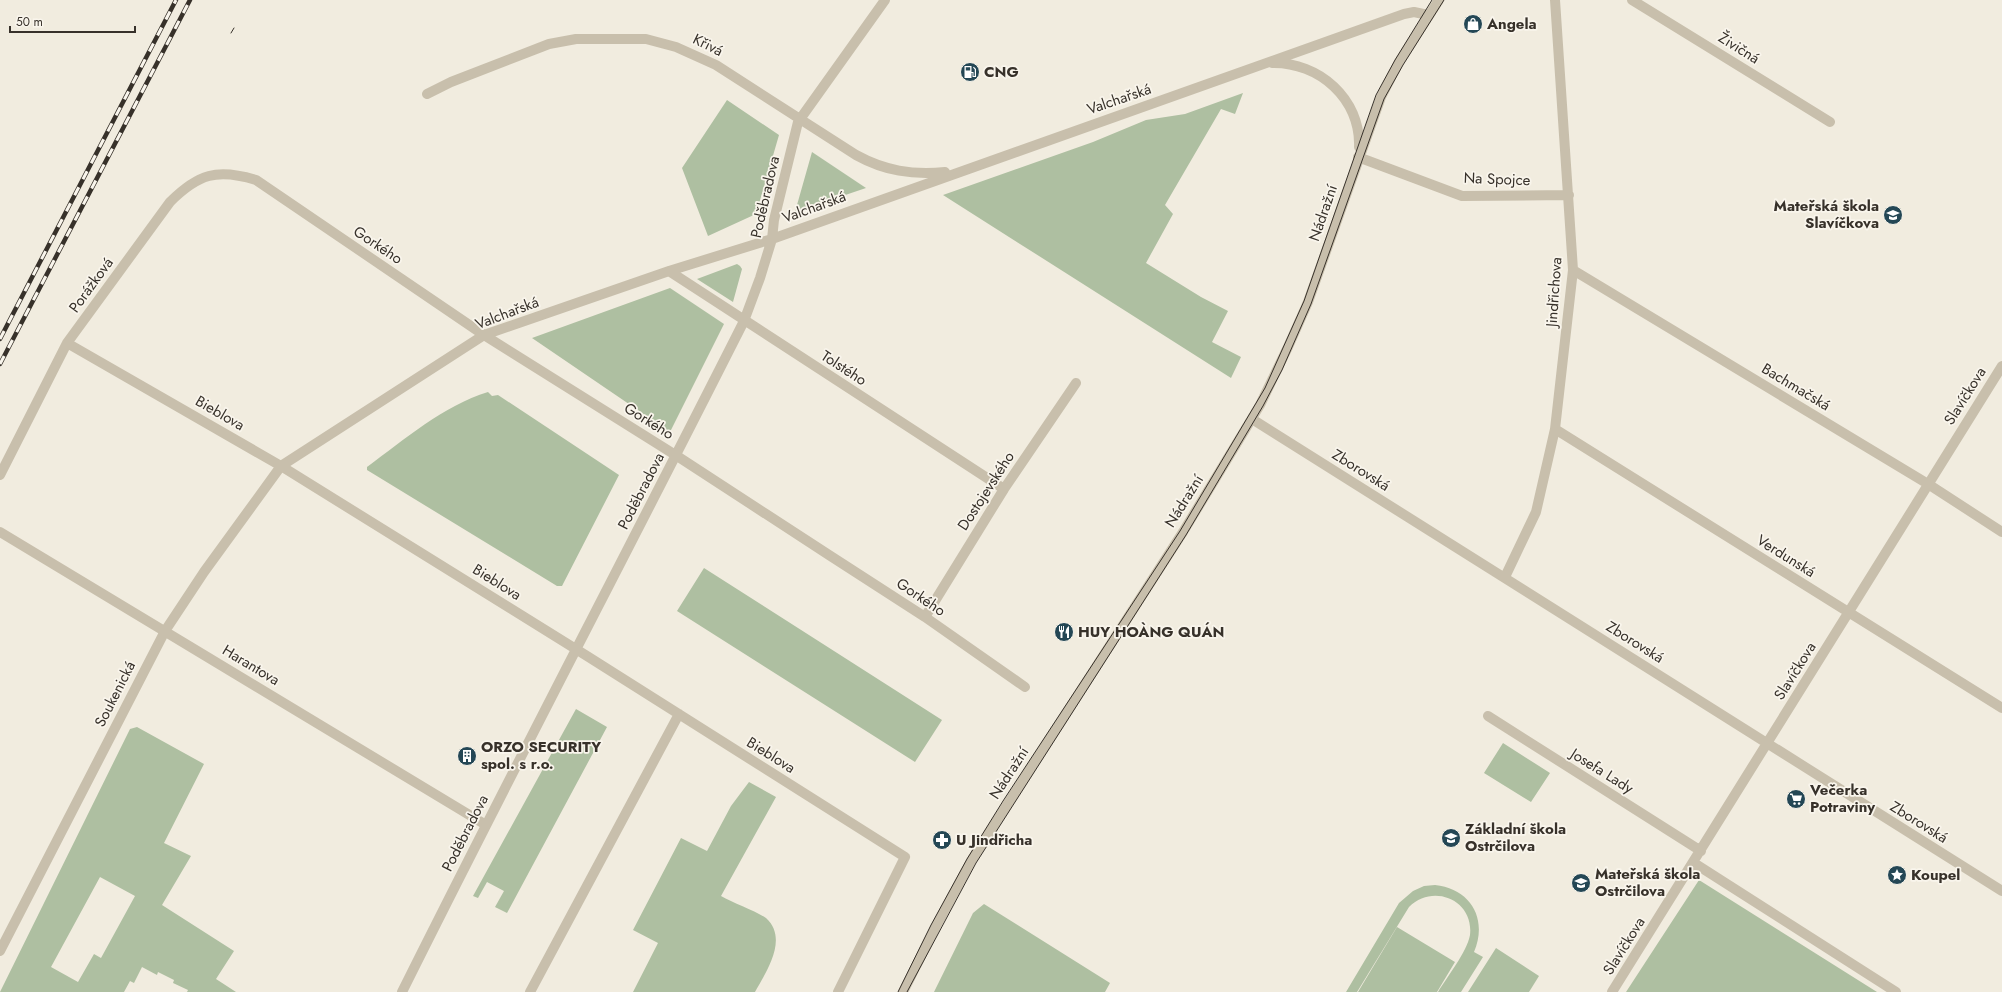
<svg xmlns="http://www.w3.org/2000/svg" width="2002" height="992" viewBox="0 0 2002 992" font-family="Jost,sans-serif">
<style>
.green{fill:#aebfa1;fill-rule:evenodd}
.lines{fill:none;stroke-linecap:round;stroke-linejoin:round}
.minor{stroke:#c8bfac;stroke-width:10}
.tram{stroke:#37312a;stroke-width:1}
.rail-casing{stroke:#37312a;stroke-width:4.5}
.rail{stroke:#f9f5ec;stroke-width:3;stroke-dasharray:9;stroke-linecap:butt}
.labels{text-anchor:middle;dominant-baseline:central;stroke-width:3.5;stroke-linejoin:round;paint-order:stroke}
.poi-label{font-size:15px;font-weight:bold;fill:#37312a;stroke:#f9f5ec;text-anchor:start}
.street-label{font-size:15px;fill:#37312a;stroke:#f9f5ec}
</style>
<rect width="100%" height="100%" fill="#f1ecdf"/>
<path class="green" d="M 1243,93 L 1235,114 L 1221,109 L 1165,205 L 1173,214 L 1146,263 L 1201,297 L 1228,311 L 1212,342 L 1241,357 L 1231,378 L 943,195 L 1093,142 L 1146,120 L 1185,114 Z
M 727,100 L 779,135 L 756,214 L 708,236 L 682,168 Z
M 812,152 L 866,188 L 795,212 Z
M 737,264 L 740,266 L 742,269 L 733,302 L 697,279 Z
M 670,288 L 724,324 L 670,432 L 532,338 Z
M 488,392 L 492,396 L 498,395 L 619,475 L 562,586 L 557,586 L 367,470 L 367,467 C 405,439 443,406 488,392 Z
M 704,568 L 942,720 L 915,762 L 677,611 Z
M 576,709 L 607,727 L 507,913 L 495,907 L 504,891 L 487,882 L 478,898 L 473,896 Z
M 137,727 L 204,764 L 164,843 L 191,856 L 162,905 L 234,951 L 216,979 L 236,992 L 187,992 L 188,990 L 173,983 L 174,980 L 158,972 L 157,975 L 142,967 L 134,983 L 130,981 L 124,992 L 0,992 L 130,729 ZM 100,877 L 135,896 L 101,958 L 94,954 L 78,982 L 51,967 Z
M 1503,743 L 1550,773 L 1531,802 L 1484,773 Z
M 749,782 L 776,797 L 721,896 C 733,903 756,911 766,918 C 789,939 766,972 755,992 L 633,992 L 658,943 L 633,930 L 681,838 L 707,851 L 731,806 Z
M 1699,880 L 1877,992 L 1626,992 Z
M 1435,885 C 1471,889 1488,919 1474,952 L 1483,957 L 1461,992 L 1438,992 C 1447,977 1467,952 1470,935 C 1474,900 1433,883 1409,907 L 1357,992 L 1346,992 L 1399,903 L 1413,891 L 1424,886 Z
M 984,904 L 1110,983 L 1105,992 L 934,992 L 973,913 Z
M 1397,927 L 1455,962 L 1437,992 L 1358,992 Z
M 1496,948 L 1539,976 L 1529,992 L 1468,992 Z"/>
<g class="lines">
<path class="minor" d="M 1632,0 L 1830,122
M 1272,63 C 1319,62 1361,99 1359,147
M 427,94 L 451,82 L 549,44 L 576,39 L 646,39 L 676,47 L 716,65 L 856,155 C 885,171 912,175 945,172
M 1358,157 L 1462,196 L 1569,195
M 1573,270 L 1928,484 L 2002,532
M 669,271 L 1004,489
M 67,343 L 281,466 L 587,656 L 905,857 L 838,992
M 1252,419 L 2002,891
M 1555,429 L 2002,708
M 0,475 L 67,343 L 170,202 C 198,174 217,168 256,180 L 484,335 L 677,456 L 829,555 L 925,617 L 1025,687
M 0,532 L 486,825
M 1505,577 L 1536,512 L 1555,429 L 1573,270 L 1555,0
M 925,617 L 1004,489 L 1076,383
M 1488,716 L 1701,851
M 1694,863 L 1896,992
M 0,951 L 165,631 L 204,572 L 281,466 L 484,335 L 669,271 L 772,239 L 1404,14 L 1414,12 L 1428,15
M 402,992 C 514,767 631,545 744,321 L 760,278 L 772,239 L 774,220 L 798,122 L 885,0
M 530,992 L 679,714
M 903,992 L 936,926 L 971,861 L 1183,532 L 1260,405 L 1288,347 L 1308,302 L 1381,97 L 1399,62 L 1439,0
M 1612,992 L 2002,366"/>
<path class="tram" d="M 231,33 L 234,28
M 898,992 L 931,925 L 967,859 L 1003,801 L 1180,531 L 1265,388 L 1304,301 L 1376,95 L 1395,60 L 1432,0
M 907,992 L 976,863 L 1186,535 L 1263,406 L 1282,370 L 1311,304 L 1384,99 L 1403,65 L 1444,0"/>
<defs>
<path id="rail" d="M 0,339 L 176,0
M 0,364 L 190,0"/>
</defs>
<use href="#rail" class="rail-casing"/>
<use href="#rail" class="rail"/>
</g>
<defs>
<symbol id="shop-disc" viewBox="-11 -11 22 22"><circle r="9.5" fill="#244755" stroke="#f9f5ec"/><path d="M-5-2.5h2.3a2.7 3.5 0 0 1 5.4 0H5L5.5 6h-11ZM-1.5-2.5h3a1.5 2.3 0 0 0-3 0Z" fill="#fff"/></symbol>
<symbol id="fuel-disc" viewBox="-11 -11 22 22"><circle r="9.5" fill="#244755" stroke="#f9f5ec"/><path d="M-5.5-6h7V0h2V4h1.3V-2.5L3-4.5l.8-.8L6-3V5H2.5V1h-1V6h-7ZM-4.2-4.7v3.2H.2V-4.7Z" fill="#fff"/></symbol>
<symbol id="school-disc" viewBox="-11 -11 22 22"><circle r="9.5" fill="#244755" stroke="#f9f5ec"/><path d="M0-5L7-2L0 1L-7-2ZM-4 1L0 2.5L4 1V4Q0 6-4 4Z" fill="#fff"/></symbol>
<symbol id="restaurant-disc" viewBox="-11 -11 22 22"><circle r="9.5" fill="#244755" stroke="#f9f5ec"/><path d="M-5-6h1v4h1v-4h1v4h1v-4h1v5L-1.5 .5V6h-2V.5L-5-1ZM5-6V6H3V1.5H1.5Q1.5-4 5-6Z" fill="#fff"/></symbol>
<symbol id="building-disc" viewBox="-11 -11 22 22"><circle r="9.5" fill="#244755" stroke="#f9f5ec"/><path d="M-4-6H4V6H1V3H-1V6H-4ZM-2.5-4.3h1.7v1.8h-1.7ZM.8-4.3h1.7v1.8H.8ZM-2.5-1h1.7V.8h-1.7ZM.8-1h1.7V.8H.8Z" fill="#fff"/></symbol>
<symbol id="supermarket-disc" viewBox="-11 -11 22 22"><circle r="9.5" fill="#244755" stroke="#f9f5ec"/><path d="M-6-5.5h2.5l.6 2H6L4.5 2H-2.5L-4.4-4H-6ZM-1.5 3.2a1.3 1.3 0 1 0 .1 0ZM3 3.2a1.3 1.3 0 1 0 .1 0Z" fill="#fff"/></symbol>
<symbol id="pharmacy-disc" viewBox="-11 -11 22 22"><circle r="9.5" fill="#244755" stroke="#f9f5ec"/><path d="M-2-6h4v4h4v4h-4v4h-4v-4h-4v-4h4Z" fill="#fff"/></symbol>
<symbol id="sight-disc" viewBox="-11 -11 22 22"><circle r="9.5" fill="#244755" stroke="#f9f5ec"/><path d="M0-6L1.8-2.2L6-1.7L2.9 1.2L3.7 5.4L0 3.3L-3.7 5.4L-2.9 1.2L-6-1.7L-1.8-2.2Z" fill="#fff"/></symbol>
</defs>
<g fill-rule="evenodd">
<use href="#shop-disc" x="1462" y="13" width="22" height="22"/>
<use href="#fuel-disc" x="959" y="61" width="22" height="22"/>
<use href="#school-disc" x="1882" y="204" width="22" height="22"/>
<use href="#restaurant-disc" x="1053" y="621" width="22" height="22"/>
<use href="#building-disc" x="456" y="745" width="22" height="22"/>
<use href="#supermarket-disc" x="1785" y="788" width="22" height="22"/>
<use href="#school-disc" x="1440" y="827" width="22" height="22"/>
<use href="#pharmacy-disc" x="931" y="829" width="22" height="22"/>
<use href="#sight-disc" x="1886" y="864" width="22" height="22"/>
<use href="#school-disc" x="1570" y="872" width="22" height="22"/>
</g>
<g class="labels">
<g class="poi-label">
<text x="1487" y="24">Angela</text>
<text x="984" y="72">CNG</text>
<text x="1879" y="206" text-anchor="end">Mateřská škola<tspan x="1879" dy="17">Slavíčkova</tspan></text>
<text x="1078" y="632">HUY HOÀNG QUÁN</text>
<text x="481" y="747">ORZO SECURITY<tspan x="481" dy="17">spol. s r.o.</tspan></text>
<text x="1810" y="790">Večerka<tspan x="1810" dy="17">Potraviny</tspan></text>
<text x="1465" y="829">Základní škola<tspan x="1465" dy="17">Ostrčilova</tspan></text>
<text x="956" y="840">U Jindřicha</text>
<text x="1595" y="874">Mateřská škola<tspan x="1595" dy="17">Ostrčilova</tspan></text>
<text x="1911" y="875">Koupel</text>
</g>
<g class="street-label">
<text transform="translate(708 45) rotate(26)">Křivá</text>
<text transform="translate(1739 48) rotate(32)">Živičná</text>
<text transform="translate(1119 99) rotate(-19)">Valchařská</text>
<text transform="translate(1497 179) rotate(2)">Na Spojce</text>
<text transform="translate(765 197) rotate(-77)">Poděbradova</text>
<text transform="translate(814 207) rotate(-20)">Valchařská</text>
<text transform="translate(1323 213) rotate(-71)">Nádražní</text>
<text transform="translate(378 245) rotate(34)">Gorkého</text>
<text transform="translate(91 285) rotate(-54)">Porážková</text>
<text transform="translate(1554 292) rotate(-86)">Jindřichova</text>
<text transform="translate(507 313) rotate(-21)">Valchařská</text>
<text transform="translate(844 368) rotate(33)">Tolstého</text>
<text transform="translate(1796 387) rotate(31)">Bachmačská</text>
<text transform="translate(1965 396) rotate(-58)">Slavíčkova</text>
<text transform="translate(220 413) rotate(30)">Bieblova</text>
<text transform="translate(649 421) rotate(32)">Gorkého</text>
<text transform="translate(1361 470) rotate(32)">Zborovská</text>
<text transform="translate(641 491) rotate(-63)">Poděbradova</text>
<text transform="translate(986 491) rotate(-57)">Dostojevského</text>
<text transform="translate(1184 501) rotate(-58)">Nádražní</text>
<text transform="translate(1786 556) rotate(32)">Verdunská</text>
<text transform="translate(497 582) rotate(32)">Bieblova</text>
<text transform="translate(921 597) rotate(34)">Gorkého</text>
<text transform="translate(1635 642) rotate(32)">Zborovská</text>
<text transform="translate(251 665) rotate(31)">Harantova</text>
<text transform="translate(1795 671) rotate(-58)">Slavíčkova</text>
<text transform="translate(115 694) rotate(-63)">Soukenická</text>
<text transform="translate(771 755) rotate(32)">Bieblova</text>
<text transform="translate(1602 771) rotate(32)">Josefa Lady</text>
<text transform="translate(1009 773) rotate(-57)">Nádražní</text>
<text transform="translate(1919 822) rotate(32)">Zborovská</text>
<text transform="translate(465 833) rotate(-63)">Poděbradova</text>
<text transform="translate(1624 946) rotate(-58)">Slavíčkova</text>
</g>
</g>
<path d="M10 26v6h125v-6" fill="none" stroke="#37312a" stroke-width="2"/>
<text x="16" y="26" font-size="12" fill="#37312a" stroke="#f9f5ec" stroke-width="3" paint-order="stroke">50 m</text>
</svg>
